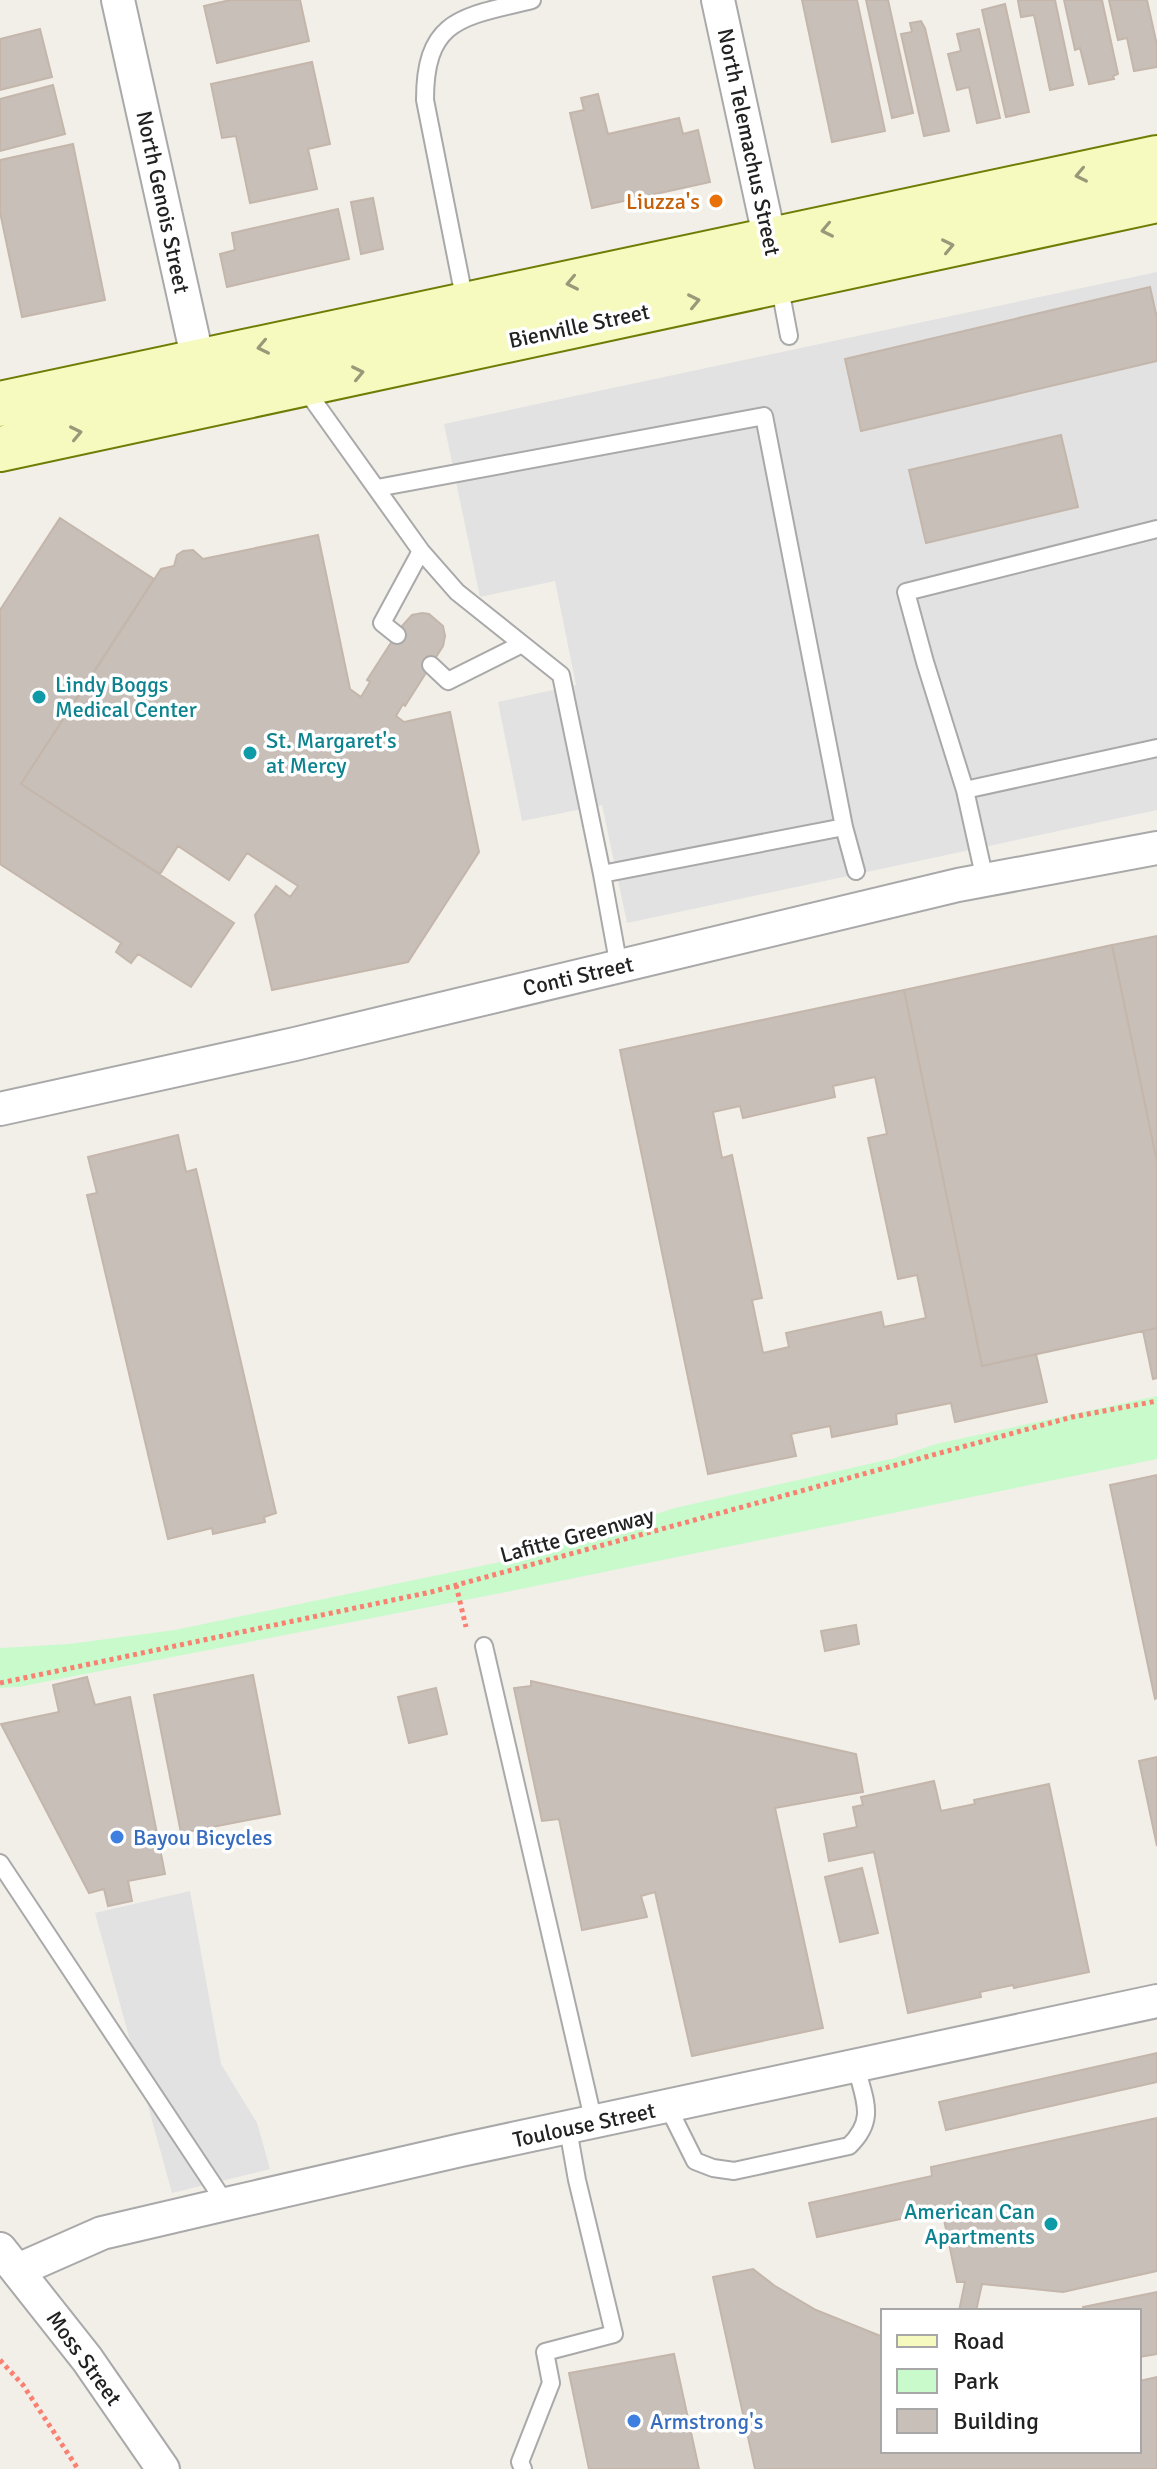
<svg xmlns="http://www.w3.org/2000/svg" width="1157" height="2469" viewBox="0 0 1157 2469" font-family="Signika,sans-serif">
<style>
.park{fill:#c8facc}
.parking{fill:#e2e2e2}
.building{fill:#c7bfb8;stroke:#c4b6ab;stroke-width:2;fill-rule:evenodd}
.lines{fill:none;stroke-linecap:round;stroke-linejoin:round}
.lane-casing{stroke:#a9a9a9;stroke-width:20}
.street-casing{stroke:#a9a9a9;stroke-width:36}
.secondary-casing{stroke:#707d05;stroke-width:48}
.path{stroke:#fa8072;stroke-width:5;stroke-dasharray:4 4;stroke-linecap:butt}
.lane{stroke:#fff;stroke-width:16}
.street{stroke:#fff;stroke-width:32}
.secondary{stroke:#f7fabf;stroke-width:44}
.oneway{stroke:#979978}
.food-dot{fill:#e8710a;stroke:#fff;stroke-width:3}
.culture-dot{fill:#0f9aa8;stroke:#fff;stroke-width:3}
.shop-dot{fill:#3f7fe0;stroke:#fff;stroke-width:3}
.labels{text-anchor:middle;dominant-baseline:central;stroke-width:7;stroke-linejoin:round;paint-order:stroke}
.street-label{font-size:22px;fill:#222;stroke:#fff}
.food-label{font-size:22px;fill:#c56008;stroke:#fff;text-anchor:end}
.culture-label{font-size:22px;fill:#0d838f;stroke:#fff;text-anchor:start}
.shop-label{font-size:22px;fill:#366cbe;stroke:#fff;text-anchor:start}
</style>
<rect width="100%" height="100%" fill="#f2efe9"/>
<path class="park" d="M 1157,1396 L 1157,1459 L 511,1591 L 18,1687 L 0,1688 L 0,1648 L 69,1644 L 175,1630 L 505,1561 L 675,1508 L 895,1458 L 936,1444 Z"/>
<path class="parking" d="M 1157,272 L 1157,810 L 627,923 L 602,805 L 522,821 L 498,702 L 576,685 L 555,581 L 480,597 L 444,424 Z
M 190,1891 L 221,2064 L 257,2123 L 270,2169 L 172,2193 L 95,1913 Z"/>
<path class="building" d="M 230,0 L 300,0 L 309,41 L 217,63 L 204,6 Z
M 802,0 L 857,0 L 885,131 L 832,142 Z
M 866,0 L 888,0 L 913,113 L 892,118 Z
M 1023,0 L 1055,0 L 1073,85 L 1050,90 L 1034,15 L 1021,17 L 1018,1 Z
M 1064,0 L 1102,0 L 1118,74 L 1113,76 L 1114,79 L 1089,84 L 1080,48 L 1075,50 Z
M 1109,0 L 1147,0 L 1157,45 L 1157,67 L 1134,71 L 1127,38 L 1118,40 Z
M 1005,4 L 1029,112 L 1006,117 L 982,10 Z
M 921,21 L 925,28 L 949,131 L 924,136 L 901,34 L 912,32 L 910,23 Z
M 40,29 L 52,77 L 0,90 L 0,39 Z
M 979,29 L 1000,118 L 977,123 L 969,87 L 957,90 L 948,54 L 961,51 L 957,34 Z
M 312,62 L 330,144 L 308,149 L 317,189 L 250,203 L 236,136 L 222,138 L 211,84 Z
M 53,85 L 65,134 L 0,151 L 0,99 Z
M 598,94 L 608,134 L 679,118 L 683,134 L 698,130 L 710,182 L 592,208 L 570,113 L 584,110 L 581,98 Z
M 73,144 L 105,300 L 22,317 L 0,212 L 0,160 Z
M 373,198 L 383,249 L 361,254 L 351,202 Z
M 338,209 L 349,259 L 227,287 L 220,254 L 235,250 L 232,233 Z
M 1150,287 L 1157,318 L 1157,361 L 861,431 L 845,359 Z
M 1061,435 L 1078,507 L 926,543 L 909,470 Z
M 60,518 L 154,579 L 21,784 L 234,923 L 191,987 L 138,954 L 131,963 L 116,952 L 121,943 L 0,864 L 0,610 Z
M 318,535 L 350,689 L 361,697 L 370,682 L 367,680 L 401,627 L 412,615 L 422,613 L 429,614 L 443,626 L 445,636 L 443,646 L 405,706 L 403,704 L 396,716 L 404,722 L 450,712 L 479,852 L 408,962 L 272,990 L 255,915 L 276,886 L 290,897 L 298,886 L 247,853 L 229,880 L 178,846 L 160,874 L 21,784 L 161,569 L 174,566 L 177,555 L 183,551 L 193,550 L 203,559 Z
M 1157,936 L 1157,1162 L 1112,945 Z
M 1112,945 L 1157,1162 L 1157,1328 L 982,1366 L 904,990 Z
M 904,990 L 982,1366 L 1036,1354 L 1047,1402 L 955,1422 L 951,1403 L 896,1414 L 897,1424 L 832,1437 L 830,1426 L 791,1434 L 796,1456 L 708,1474 L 620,1050 ZM 875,1077 L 887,1134 L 868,1138 L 898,1279 L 917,1275 L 926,1318 L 884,1327 L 881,1312 L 786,1333 L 789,1347 L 763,1353 L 752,1300 L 762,1298 L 732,1155 L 722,1158 L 713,1112 L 740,1106 L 743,1118 L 835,1097 L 833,1086 Z
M 178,1135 L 186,1172 L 196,1169 L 276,1513 L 264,1517 L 265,1522 L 213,1534 L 212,1528 L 168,1539 L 87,1195 L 97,1193 L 88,1157 Z
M 1157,1328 L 1157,1378 L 1153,1379 L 1143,1331 Z
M 1157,1475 L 1157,1698 L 1155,1699 L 1110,1485 Z
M 856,1625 L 859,1644 L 825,1651 L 821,1631 Z
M 253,1675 L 280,1814 L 181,1833 L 154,1695 Z
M 87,1677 L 95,1705 L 130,1697 L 165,1874 L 128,1881 L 132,1901 L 108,1906 L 104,1889 L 89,1893 L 1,1724 L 59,1712 L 53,1685 Z
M 531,1681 L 856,1754 L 863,1792 L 775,1808 L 823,2028 L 692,2056 L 655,1892 L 641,1896 L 647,1917 L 582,1930 L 559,1819 L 542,1821 L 514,1688 L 531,1686 Z
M 436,1688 L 447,1734 L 409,1743 L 398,1697 Z
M 1157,1757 L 1157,1846 L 1139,1761 Z
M 934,1781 L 941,1811 L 975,1804 L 974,1800 L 1049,1784 L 1089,1972 L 1014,1988 L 1013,1985 L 980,1992 L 981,1997 L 908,2013 L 874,1852 L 829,1861 L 824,1834 L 857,1827 L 853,1807 L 863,1805 L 861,1797 Z
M 862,1868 L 878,1933 L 840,1942 L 825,1877 Z
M 1157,2053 L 1157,2082 L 946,2130 L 939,2102 Z
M 1157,2118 L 1157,2271 L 1063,2292 L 982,2284 L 976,2311 L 959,2311 L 965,2282 L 957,2282 L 942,2210 L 817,2237 L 809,2203 L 932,2176 L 931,2167 Z
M 753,2269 L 775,2286 L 816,2310 L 883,2337 L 883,2451 L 1139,2451 L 1139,2381 L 1157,2377 L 1157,2469 L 755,2469 L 713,2277 Z
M 1157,2292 L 1157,2354 L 1139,2357 L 1139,2311 L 1084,2311 L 1083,2307 Z
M 674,2354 L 699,2469 L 589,2469 L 569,2373 Z"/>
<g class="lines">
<defs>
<path id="lane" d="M 779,283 L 789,336
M 465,302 L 425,100 C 425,17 464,17 532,0
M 303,386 L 421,551 L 457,592 L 561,675 L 602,874 L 844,827 L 764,416 L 377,488
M 397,635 L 382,623 L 421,551
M 431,665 L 448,681 L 520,645
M 965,790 L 1157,748
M 844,827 L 856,871
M 602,874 L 619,967
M 985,880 L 965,790 L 925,662 L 906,592 L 1157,529
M 484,1646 L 594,2123
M 0,1863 L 226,2204
M 668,2107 L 695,2161 L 713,2168 L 734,2171 L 849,2146 C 877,2119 864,2100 856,2066
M 523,2469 L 520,2462 L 551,2383 L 545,2352 L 614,2334 L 577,2180 L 568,2129"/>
<path id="street" d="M 118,0 L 203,383
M 718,0 L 774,259
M 0,1109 L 295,1044 L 958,885 L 1157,848
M 0,2249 L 87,2359 L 163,2469
M 18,2270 L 102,2233 L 226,2204 L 461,2150 L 1157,2001"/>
<path id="secondary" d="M 0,404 L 1157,158
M 0,449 L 1157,200"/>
</defs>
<use href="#lane" class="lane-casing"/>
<use href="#street" class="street-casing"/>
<use href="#secondary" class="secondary-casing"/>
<path class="path" d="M 456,1585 L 466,1627
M 0,1683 L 431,1592 L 1072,1417 L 1157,1401
M 0,2360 L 23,2385 L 78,2469"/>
<use href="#lane" class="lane"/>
<use href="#street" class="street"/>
<use href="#secondary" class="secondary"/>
</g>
<defs><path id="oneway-chevron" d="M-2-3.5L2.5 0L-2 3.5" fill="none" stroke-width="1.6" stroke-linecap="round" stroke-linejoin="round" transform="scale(2)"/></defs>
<g class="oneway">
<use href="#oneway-chevron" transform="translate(1081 175) rotate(168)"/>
<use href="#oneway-chevron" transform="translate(827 230) rotate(168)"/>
<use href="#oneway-chevron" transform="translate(948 246) rotate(-12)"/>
<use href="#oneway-chevron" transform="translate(572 283) rotate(168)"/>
<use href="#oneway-chevron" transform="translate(694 301) rotate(-12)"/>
<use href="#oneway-chevron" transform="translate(263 347) rotate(168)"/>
<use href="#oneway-chevron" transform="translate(358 373) rotate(-12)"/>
<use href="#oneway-chevron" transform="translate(76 433) rotate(-12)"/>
</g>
<circle class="food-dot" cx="716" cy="201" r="8"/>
<g class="culture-dot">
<circle cx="39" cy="697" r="8"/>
<circle cx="250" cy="753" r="8"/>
<circle cx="1051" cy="2224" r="8"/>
</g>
<g class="shop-dot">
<circle cx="117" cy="1837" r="8"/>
<circle cx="634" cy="2421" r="8"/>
</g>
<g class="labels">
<g class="street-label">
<text transform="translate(749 142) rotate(78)">North Telemachus Street</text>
<text transform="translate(163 202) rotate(78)">North Genois Street</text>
<text transform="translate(579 326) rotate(-12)">Bienville Street</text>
<text transform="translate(578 976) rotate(-13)">Conti Street</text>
<text transform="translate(577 1535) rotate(-15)">Lafitte Greenway</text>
<text transform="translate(584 2125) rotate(-12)">Toulouse Street</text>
<text transform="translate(84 2358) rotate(54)">Moss Street</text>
</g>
<g class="food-label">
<text x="700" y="201">Liuzza's</text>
</g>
<g class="culture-label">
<text x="55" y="684">Lindy Boggs<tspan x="55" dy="25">Medical Center</tspan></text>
<text x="266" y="740">St. Margaret's<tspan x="266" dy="25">at Mercy</tspan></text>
<text x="1035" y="2211" text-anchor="end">American Can<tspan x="1035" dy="25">Apartments</tspan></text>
</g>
<g class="shop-label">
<text x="133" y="1837">Bayou Bicycles</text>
<text x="650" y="2421">Armstrong's</text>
</g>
</g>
<rect x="881" y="2309" width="260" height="144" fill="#ffffff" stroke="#a7a7a7" stroke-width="2"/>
<rect x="897" y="2335" width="40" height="12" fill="#f7fabf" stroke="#a7a7a7" stroke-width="2"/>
<text x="953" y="2349" font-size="24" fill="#222222">Road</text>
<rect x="897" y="2369" width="40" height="24" fill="#c8facc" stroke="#a7a7a7" stroke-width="2"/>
<text x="953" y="2389" font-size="24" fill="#222222">Park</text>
<rect x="897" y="2409" width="40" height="24" fill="#c7bfb8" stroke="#a7a7a7" stroke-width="2"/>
<text x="953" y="2429" font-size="24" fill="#222222">Building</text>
</svg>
